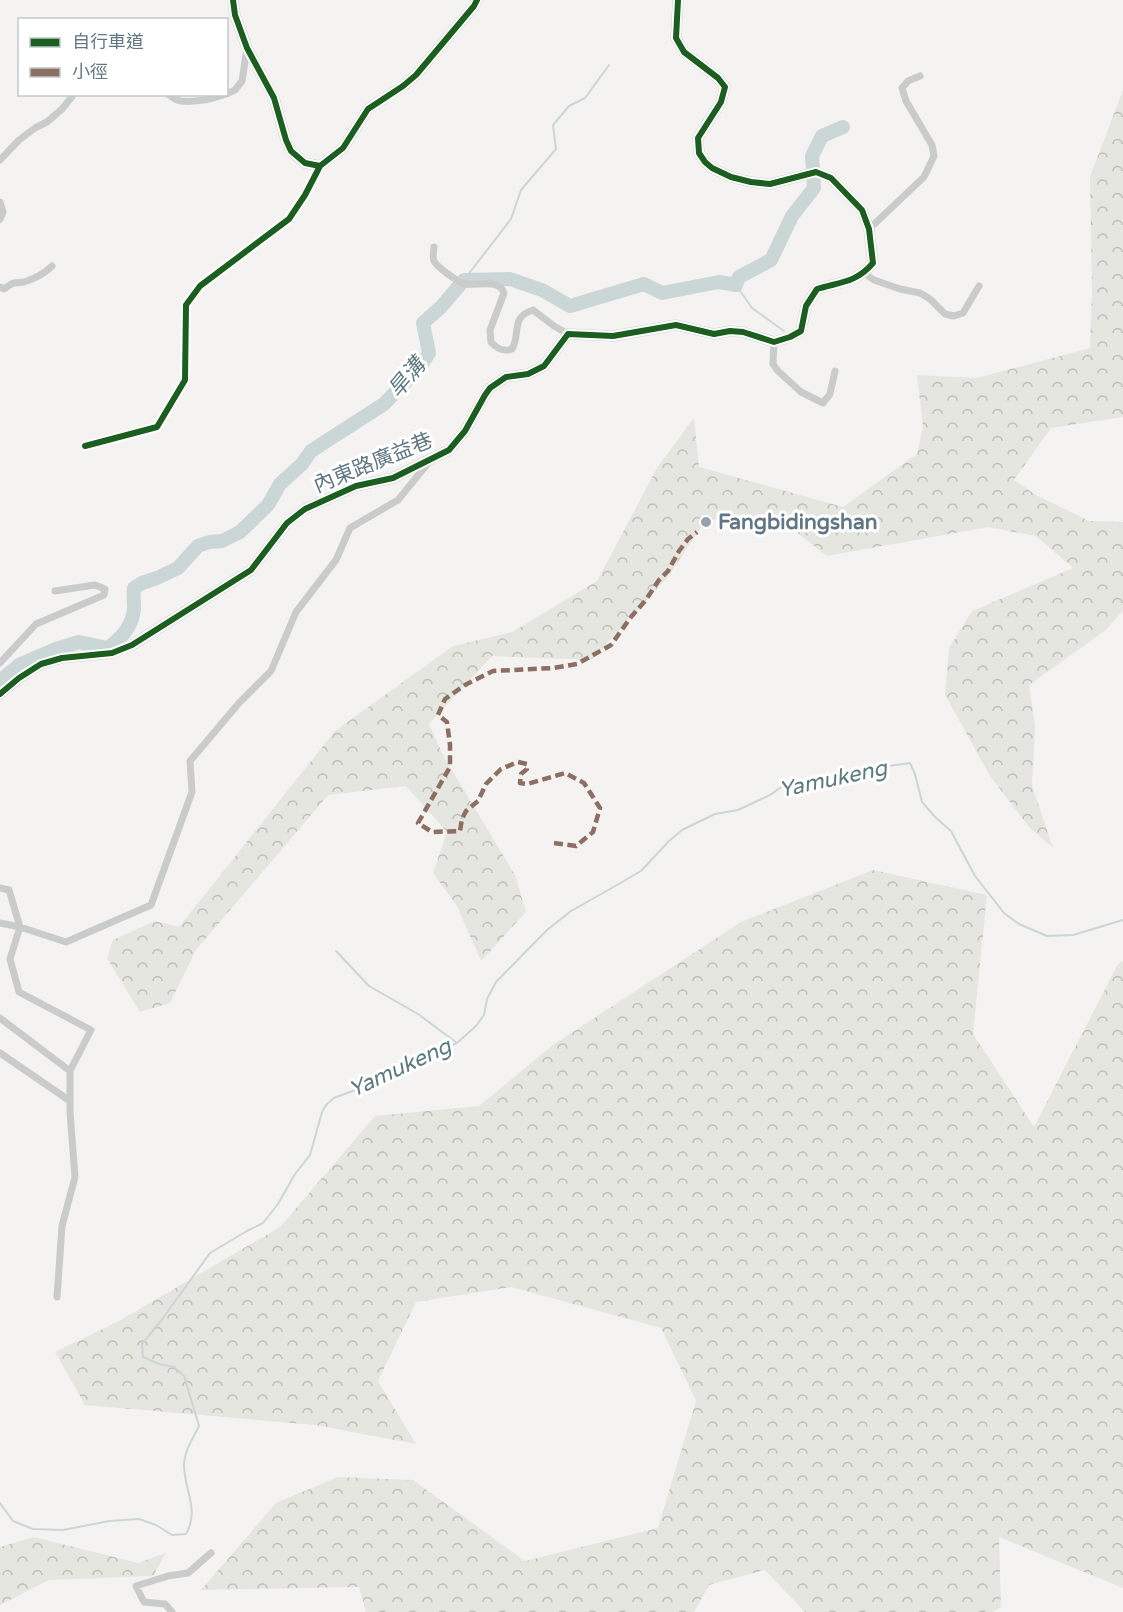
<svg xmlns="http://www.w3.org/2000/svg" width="1123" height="1612" viewBox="0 0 1123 1612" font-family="'Varela Round','Noto Sans TC',sans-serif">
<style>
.forest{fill:url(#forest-crowns)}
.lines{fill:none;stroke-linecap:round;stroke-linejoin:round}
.stream{stroke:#cbd6d7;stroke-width:2}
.river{stroke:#cbd6d7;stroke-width:14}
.secondary-casing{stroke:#ced0d1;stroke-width:11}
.street{stroke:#cacccc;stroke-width:7}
.secondary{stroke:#dfdfe0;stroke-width:9}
.quiet{stroke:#8d6e63;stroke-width:4.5;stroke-dasharray:9 4.5;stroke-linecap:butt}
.cycleway-casing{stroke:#fff;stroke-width:10}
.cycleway{stroke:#1b5e20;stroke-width:6}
.poi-dot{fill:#94a2aa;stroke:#fff;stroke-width:2}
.labels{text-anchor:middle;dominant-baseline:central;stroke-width:6;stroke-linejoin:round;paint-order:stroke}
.street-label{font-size:21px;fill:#617783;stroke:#fff}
.poi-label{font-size:21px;font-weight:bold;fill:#617783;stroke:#fff;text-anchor:start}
.water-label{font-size:22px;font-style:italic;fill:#5c7b81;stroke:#fff}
</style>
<defs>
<pattern id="forest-crowns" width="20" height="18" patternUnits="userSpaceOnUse" patternTransform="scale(1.5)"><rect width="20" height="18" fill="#e4e6df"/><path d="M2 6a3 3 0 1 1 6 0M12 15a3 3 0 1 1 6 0" fill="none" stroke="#bcbfba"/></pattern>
</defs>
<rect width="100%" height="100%" fill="#f4f3f1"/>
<path class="forest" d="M 1123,90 L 1123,417 L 1051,428 L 1014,480 L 1036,495 L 1089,521 L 1123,522 L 1123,611 L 1106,630 L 1029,685 L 1035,727 L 1032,786 L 1053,848 L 1029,827 L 990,776 L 945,695 L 949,648 L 972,611 L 1073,568 L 1036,536 L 988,527 L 827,556 L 777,517 L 706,520 L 667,578 L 592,660 L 492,656 L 429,724 L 444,757 L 515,875 L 526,912 L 481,961 L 457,906 L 433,873 L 447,832 L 406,786 L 328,795 L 196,950 L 170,1003 L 140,1012 L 107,958 L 113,940 L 155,921 L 179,927 L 335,731 L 453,646 L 512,632 L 597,581 L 657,468 L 694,418 L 699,467 L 843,507 L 917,454 L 923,427 L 917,375 L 977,378 L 1090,348 L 1092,291 L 1090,177 Z
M 873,870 L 987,895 L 973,1034 L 1034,1127 L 1118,964 L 1123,961 L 1123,1588 L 999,1537 L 1001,1607 L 993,1612 L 805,1612 L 765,1570 L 709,1585 L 694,1612 L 366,1612 L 359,1587 L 201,1590 L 276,1503 L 338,1477 L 413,1480 L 525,1561 L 658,1528 L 696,1401 L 661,1328 L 511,1287 L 416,1302 L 378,1381 L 416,1444 L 315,1425 L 85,1405 L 55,1352 L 119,1321 L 280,1227 L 375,1116 L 479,1106 L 553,1045 L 741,922 Z
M 34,1537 L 138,1563 L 166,1553 L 153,1576 L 49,1580 L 0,1605 L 0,1547 Z"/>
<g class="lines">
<path class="stream" d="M 464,280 L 511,219 L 521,190 L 556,149 L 553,125 L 569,106 L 585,98 L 609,65
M 736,285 L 752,308 L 784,331
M 336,951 L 369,986 L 418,1014 L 457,1043
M 0,1503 L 13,1521 L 33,1529 L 63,1530 L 109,1521 L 139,1519 L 156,1525 L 172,1535 L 186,1534 C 200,1510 184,1490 184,1465 C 184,1452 193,1438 199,1426 L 184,1376 L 174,1367 L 159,1364 L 143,1357 L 142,1344 L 163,1318 L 210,1253 L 247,1231 L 263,1223 L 278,1204 L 295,1174 L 310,1155 L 322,1112 L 326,1105 L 334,1098 L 382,1080 L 415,1061 L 457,1043 L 476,1026 L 484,1015 L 487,999 L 496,982 L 547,930 L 571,911 L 610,889 L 641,871 L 669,841 L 682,830 L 715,814 L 738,810 L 770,795 L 784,785 L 820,786 L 867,769 L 910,763 L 915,774 L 922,802 L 935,817 L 951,831 L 975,876 L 1004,913 L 1019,924 L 1047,936 L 1073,935 L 1123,920"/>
<path class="river" d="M 0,681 L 19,665 L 56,649 L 79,642 L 108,648 C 122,638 133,626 134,608 C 134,601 133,595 134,588 L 142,583 L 157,578 L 178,568 L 198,546 L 209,542 L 222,541 L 240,532 L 268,505 L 280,484 L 302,464 L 311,451 L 384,404 L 420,367 L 429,353 L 423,323 L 441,307 L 464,280 L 510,279 L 542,290 L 570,306 L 644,284 L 662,293 L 719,282 L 736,285 L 739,277 L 771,260 L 792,216 L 814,188 L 812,156 L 822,136 L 843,127"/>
<defs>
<path id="secondary" d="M 233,0 L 235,15 L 247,48 L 274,98 L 286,140 L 291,151 L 305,163 L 320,166 L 343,148 L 368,109 L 403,86 L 416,75 L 474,6 L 477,0
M 0,694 L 19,678 L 41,664 L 62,658 L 112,653 L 132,645 L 251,570 L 287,523 L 305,509 L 356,486 L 393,478 L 449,450 L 465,431 L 485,395 L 490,388 L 506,377 L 528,374 L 544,366 L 568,334 L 613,336 L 676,325 L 714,334 L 730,331 L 743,332 L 774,342 L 790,337 L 801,331 L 806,306 L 817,289 C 840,282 856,283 873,263 L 869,229 L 862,210 L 831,178 L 816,172 L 770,184 L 751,182 L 731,177 L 712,168 L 705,162 L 699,153 L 698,138 L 721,102 L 725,87 L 718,78 L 684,52 L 676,38 L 678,0"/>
</defs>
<use href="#secondary" class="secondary-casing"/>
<path class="street" d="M 168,94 C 169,95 175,99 177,100 C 188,104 214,99 225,94
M 226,94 L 235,90 L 242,81 L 247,48
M 0,160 L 19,140 L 35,128 L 47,122 L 62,109 L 74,94
M 0,202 L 3,212 L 0,219
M 869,229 L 924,177 L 934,156 L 932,145 L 906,101 L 902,88 L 908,81 L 920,76
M 434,247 C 434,251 432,257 434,261 C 437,267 459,283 465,284 C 478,286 499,278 504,293 L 490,330 L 491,342 C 497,349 503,352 512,349 C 521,334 510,317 533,310 L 554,326 L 568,334
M 864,273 L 874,280 L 900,289 L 920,293 L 930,299 L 945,314 L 954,316 L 963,313 L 979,286
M 0,287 L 4,289 C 16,280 12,284 24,282 C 34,279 45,273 52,266
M 774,342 L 773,364 L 778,371 L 801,392 L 823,403 L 830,394 L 835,371
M 85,446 L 157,427 L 185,380 L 186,305 L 200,286 L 289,219 L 305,195 L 320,166
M 0,663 L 36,624 L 104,595 L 105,589 L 95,585 L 55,591
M 0,888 L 9,890 L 20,927 L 10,959 L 19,992 L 91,1030 L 70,1071
M 0,923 L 20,927 L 66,942 L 151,905 L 192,792 L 190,761 L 239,703 L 271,671 L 296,612 L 336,560 L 350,528 L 398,500 L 429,462
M 0,1018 L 70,1071 L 70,1112 L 75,1177 L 62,1226 L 57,1297
M 0,1053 L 70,1101
M 172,1612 L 165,1604 L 144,1602 L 136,1586 L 168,1576 L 188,1573 L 211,1553"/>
<use href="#secondary" class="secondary"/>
<path class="quiet" d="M 554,843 L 576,846 L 593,832 L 600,808 L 584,783 L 565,773 L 527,784 L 520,783 L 521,774 L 527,769 L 527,764 L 518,762 L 501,769 L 486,784 L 478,801 L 466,811 L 462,819 L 460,831 L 432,832 L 418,823 L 450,767 L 450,745 L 447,722 L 438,715 L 445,699 L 465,685 L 493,671 L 553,668 L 577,664 L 611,645 L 631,617 L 645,601 L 659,580 L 668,571 L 679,551 L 688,539 L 697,532"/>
<defs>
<path id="cycleway" d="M 233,0 L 235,15 L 247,48 L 274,98 L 286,140 L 291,151 L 305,163 L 320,166 L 343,148 L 368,109 L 403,86 L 416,75 L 474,6 L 477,0
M 85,446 L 157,427 L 185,380 L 186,305 L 200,286 L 289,219 L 305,195 L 320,166
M 0,694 L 19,678 L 41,664 L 62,658 L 112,653 L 132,645 L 251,570 L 287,523 L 305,509 L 356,486 L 393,478 L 449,450 L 465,431 L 485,395 L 490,388 L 506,377 L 528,374 L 544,366 L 568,334 L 613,336 L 676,325 L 714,334 L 730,331 L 743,332 L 774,342 L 790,337 L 801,331 L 806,306 L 817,289 C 840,282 856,283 873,263 L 869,229 L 862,210 L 831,178 L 816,172 L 770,184 L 751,182 L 731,177 L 712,168 L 705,162 L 699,153 L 698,138 L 721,102 L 725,87 L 718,78 L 684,52 L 676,38 L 678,0"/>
</defs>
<use href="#cycleway" class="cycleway-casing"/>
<use href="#cycleway" class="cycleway"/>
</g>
<circle class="poi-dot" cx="706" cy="522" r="6"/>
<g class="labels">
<g class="street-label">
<text transform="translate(373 463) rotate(-22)">內東路廣益巷</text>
</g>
<g class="poi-label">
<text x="718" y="522">Fangbidingshan</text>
</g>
<g class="water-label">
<text transform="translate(407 378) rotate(-50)">旱溝</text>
<text transform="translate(833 779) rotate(-12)">Yamukeng</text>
<text transform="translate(400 1068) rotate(-25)">Yamukeng</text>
</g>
</g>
<rect x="18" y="18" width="210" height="78" fill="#ffffff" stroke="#c0c9cd" stroke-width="1.5"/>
<rect x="30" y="38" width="30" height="9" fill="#1b5e20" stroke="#c0c9cd" stroke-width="1.5"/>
<text x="72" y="48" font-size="18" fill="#617783">自行車道</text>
<rect x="30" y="68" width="30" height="9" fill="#8d6e63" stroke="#c0c9cd" stroke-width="1.5"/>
<text x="72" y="78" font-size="18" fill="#617783">小徑</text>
</svg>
